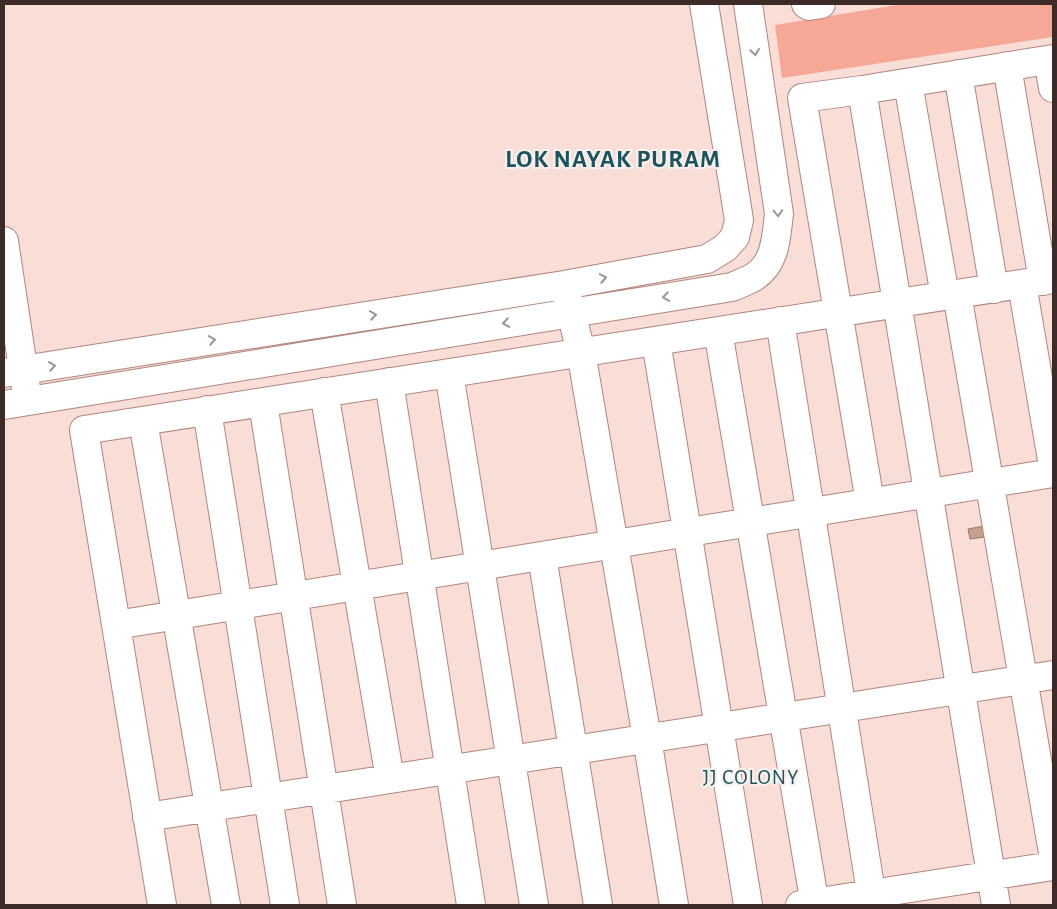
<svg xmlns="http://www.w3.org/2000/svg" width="1057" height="909" viewBox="0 0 1057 909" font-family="'Alegreya Sans',sans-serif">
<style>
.green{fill:#f7a796}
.building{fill:#c6a28c;stroke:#987661}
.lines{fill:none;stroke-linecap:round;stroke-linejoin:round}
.minor-casing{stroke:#b0867d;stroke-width:30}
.minor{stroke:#fff;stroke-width:28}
.oneway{stroke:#9e9593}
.labels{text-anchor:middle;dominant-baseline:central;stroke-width:4.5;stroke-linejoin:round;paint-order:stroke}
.neighbourhood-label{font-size:21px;letter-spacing:1px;fill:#1b545e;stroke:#f9efed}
.district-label{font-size:25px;font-weight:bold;letter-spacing:1px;fill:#1b545e;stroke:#f9efed}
</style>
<rect width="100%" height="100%" fill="#f9ddd7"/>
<path class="green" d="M 903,4 L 1053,4 L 1053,37 L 782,78 L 775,25 Z"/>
<path class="building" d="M 990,525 L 991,536 L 970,539 L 968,529 Z"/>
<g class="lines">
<defs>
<path id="minor" d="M 806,4 L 809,6 L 821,4
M 1048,60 L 1053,88
M 1007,66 L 1043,281
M 958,74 L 994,289
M 908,83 L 945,296
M 862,90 L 996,905
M 4,241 L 26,388
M 1022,284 L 1053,466
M 957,294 L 1053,853
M 567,296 L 581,352 L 647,738 L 674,905
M 780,321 L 873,905
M 718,331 L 815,905
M 656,341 L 748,905
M 4,373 L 564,285 L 707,259 L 725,248 L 735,237 L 739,220 L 704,4
M 449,373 L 534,905
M 389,382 L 471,905
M 324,392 L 390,779
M 263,403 L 342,905
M 4,405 L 732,287 C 739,284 747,281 754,277 C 776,263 776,237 779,214 L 748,4
M 207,410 L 285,905
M 143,421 L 226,905
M 870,502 L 802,98 L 862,90 L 1053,59
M 542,556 L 598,905
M 116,625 L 1053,473
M 147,817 L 1053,675
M 162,905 L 84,430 L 1053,279
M 800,905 L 1053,866"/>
</defs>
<use href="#minor" class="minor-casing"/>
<use href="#minor" class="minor"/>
</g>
<defs><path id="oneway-chevron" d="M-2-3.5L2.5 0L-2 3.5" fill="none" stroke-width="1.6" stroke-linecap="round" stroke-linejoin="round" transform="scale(1.25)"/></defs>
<g class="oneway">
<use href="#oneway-chevron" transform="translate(755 52) rotate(82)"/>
<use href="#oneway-chevron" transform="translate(778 213) rotate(88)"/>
<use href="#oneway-chevron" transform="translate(603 278) rotate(-10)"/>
<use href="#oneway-chevron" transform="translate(666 297) rotate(171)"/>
<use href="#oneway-chevron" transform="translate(373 315) rotate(-9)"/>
<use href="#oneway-chevron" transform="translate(506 323) rotate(171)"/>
<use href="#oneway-chevron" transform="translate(212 340) rotate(-9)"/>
<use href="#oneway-chevron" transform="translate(52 366) rotate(-9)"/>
</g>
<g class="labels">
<g class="neighbourhood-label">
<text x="751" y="777">JJ COLONY</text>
</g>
<g class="district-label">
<text x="613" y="159">LOK NAYAK PURAM</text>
</g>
</g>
<rect width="1057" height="909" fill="none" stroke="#3c2b27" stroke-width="10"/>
</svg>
